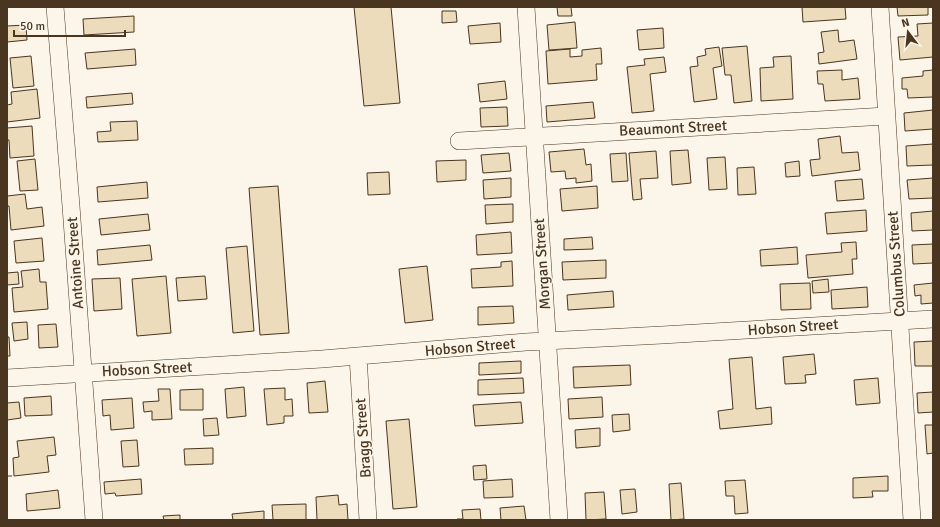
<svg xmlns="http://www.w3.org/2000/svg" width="940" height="527" viewBox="0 0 940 527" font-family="Signika,sans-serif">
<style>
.building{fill:#ecdcbc;stroke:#4a3520}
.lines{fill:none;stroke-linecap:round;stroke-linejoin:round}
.minor-casing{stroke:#4a3520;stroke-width:18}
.minor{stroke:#fbf6e9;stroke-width:17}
.fence{stroke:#4a3520;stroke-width:1;stroke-dasharray:5 2;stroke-linecap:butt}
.labels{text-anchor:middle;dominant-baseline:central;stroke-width:3;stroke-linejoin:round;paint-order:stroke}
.street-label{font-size:15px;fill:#4a3520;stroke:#fbf6e9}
</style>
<rect width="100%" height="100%" fill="#fbf6e9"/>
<path class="building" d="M 354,7 L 391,7 L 400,103 L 364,106 Z
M 557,7 L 571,7 L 572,16 L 558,16 Z
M 802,7 L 845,7 L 846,19 L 803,22 Z
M 897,7 L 928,7 L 928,15 L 898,16 Z
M 442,11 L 456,11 L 457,22 L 442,23 Z
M 134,16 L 134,32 L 84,35 L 83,19 Z
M 575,22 L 577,48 L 549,50 L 547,25 Z
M 500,23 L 501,42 L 470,44 L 468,26 Z
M 933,23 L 933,57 L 900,60 L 898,37 L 918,36 L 917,24 Z
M 26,25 L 27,40 L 7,42 L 7,26 Z
M 663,28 L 664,48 L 639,50 L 637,30 Z
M 838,30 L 839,42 L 854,40 L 857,59 L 819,64 L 818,53 L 824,52 L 821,32 Z
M 747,46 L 752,101 L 734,103 L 731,75 L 725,75 L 722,48 Z
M 719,47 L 722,66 L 713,68 L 717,99 L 694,102 L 690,67 L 698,66 L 697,57 L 706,55 L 705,49 Z
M 601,48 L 602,64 L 596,64 L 597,80 L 548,84 L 546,51 L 570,49 L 570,57 L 582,56 L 582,50 Z
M 135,49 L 136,65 L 87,69 L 85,53 Z
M 31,56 L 34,86 L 13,88 L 10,58 Z
M 791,56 L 793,99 L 761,101 L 760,68 L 774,67 L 773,57 Z
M 664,57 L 666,72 L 650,74 L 654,111 L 632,113 L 627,67 L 645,65 L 644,59 Z
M 842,70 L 842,80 L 858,78 L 860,99 L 825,101 L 823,84 L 818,84 L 817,71 Z
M 933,70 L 933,97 L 908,98 L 907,89 L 902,89 L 902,78 L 923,76 L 923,71 Z
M 505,81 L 507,99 L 480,102 L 478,84 Z
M 37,89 L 40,118 L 7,122 L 7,105 L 12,104 L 11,92 Z
M 132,93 L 133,104 L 87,108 L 86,97 Z
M 593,102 L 595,118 L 547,122 L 546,106 Z
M 507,107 L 508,126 L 481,127 L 480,108 Z
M 933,110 L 933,129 L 905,131 L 904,113 Z
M 137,121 L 138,140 L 98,142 L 97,132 L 111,131 L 110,122 Z
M 32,126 L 34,156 L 10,158 L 9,140 L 7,140 L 7,128 Z
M 840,136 L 842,153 L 858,152 L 860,170 L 812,176 L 810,160 L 820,159 L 818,139 Z
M 933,144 L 933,165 L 907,166 L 906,146 Z
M 584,149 L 586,165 L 591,164 L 592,181 L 576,183 L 576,178 L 566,179 L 565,171 L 551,172 L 549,152 Z
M 688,150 L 691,183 L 672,185 L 670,151 Z
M 656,151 L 658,178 L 640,179 L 642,199 L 633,200 L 629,153 Z
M 509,153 L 511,171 L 483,173 L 481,155 Z
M 626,153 L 628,181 L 612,182 L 610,154 Z
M 725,157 L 727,189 L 709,190 L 707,158 Z
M 35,159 L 38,190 L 20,191 L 17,161 Z
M 466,160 L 466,180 L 437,182 L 436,161 Z
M 799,161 L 800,176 L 786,177 L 785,163 Z
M 754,167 L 756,194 L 738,195 L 737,168 Z
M 389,172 L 390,194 L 368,195 L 367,173 Z
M 511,178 L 511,197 L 484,199 L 483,180 Z
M 933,178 L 933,198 L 909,199 L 907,180 Z
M 862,179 L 864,199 L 837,201 L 835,181 Z
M 147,182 L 148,198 L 98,202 L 97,187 Z
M 278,186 L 289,333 L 260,335 L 249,188 Z
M 597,186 L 598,208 L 562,211 L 560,189 Z
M 25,194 L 27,209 L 42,207 L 44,226 L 11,230 L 9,206 L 7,206 L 7,196 Z
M 513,204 L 513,222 L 486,224 L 485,205 Z
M 866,210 L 867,231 L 827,234 L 825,213 Z
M 933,211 L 933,230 L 912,231 L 911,213 Z
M 148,214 L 150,230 L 101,235 L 99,219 Z
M 511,232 L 512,253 L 477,255 L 476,235 Z
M 592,237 L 593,249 L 564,250 L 564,239 Z
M 42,238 L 44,261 L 16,263 L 14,241 Z
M 856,242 L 857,259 L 852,259 L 853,274 L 808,278 L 806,255 L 842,252 L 841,243 Z
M 933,244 L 933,263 L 913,264 L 912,245 Z
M 150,245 L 152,260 L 98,265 L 97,250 Z
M 247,246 L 254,331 L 233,333 L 226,248 Z
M 797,247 L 798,264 L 761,266 L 760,250 Z
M 606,260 L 606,278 L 563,280 L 562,262 Z
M 512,261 L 513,286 L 472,288 L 471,269 L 501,267 L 501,262 Z
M 427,266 L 433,320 L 405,323 L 399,269 Z
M 39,269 L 40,282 L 46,282 L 48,309 L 14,312 L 12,288 L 23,287 L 21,271 Z
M 18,272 L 19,284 L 7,285 L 7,273 Z
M 166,276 L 171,333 L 137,336 L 132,279 Z
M 205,276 L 207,299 L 178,301 L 176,278 Z
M 120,278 L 122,309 L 94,311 L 92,279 Z
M 828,279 L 829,292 L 813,293 L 812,281 Z
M 810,283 L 811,309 L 781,310 L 780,284 Z
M 933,283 L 933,303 L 921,304 L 921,295 L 915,296 L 914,285 Z
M 867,287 L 868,307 L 832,309 L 831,290 Z
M 613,291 L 614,307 L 568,310 L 567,295 Z
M 513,306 L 514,323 L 478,325 L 478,307 Z
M 27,322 L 28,339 L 14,341 L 12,323 Z
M 56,324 L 58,347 L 39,348 L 38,325 Z
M 7,337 L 9,337 L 10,356 L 7,356 Z
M 933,341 L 933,366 L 915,366 L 914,342 Z
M 814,354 L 816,374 L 805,375 L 806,383 L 785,384 L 783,357 Z
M 752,357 L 756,409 L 771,407 L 772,424 L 720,429 L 718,411 L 733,409 L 729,359 Z
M 521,361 L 521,373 L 479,375 L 479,363 Z
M 630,365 L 631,385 L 574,388 L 573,367 Z
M 523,378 L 524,393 L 478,395 L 478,380 Z
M 878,378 L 880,403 L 856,405 L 854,380 Z
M 325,381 L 328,412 L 309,413 L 307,383 Z
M 244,387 L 246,416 L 227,418 L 225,389 Z
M 285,388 L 285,400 L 292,399 L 293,416 L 284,416 L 284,423 L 267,425 L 264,389 Z
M 158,389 L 170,389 L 172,419 L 152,420 L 152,411 L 144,412 L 143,402 L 159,401 Z
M 203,389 L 203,410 L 180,410 L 180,390 Z
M 933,392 L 933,412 L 918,413 L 917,393 Z
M 51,396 L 52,415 L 25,416 L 24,398 Z
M 602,397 L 603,417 L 569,419 L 568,399 Z
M 132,398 L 134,428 L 111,430 L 110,415 L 103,416 L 102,400 Z
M 19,402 L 21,418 L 7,420 L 7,403 Z
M 521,402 L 523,423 L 475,426 L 473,405 Z
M 629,414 L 630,430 L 613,432 L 612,415 Z
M 217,418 L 219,435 L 204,436 L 203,419 Z
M 409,419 L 417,507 L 393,509 L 386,421 Z
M 925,425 L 933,425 L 933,453 L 927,454 Z
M 600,428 L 600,446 L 576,448 L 575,430 Z
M 54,437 L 56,455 L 47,456 L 49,472 L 14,476 L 13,458 L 19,457 L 17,441 Z
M 137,440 L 139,466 L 123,467 L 121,441 Z
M 213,448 L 213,464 L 185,465 L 184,449 Z
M 486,465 L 487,479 L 474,480 L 473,466 Z
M 888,476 L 888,491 L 872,491 L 873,497 L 853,498 L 853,478 Z
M 141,479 L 142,494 L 116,496 L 115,493 L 105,494 L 104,482 Z
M 512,479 L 513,497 L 484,498 L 483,481 Z
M 745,480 L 748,513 L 735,514 L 734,496 L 726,496 L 725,481 Z
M 681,483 L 684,519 L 671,520 L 669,484 Z
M 635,489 L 637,512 L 622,514 L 620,490 Z
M 58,490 L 60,508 L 27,511 L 26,494 Z
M 604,492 L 606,519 L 586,520 L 585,493 Z
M 338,495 L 339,505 L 347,504 L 348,520 L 317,520 L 316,497 Z
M 306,504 L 306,520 L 273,520 L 272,505 Z
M 524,506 L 526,520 L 501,520 L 500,508 Z
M 480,509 L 481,520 L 457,520 L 457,519 L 463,519 L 462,510 Z
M 264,511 L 264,520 L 233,520 L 232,514 Z
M 180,515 L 180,520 L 164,520 L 163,516 Z"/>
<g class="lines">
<defs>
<path id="minor" d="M 55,7 L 71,206 L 94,520
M 526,7 L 559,520
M 880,7 L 912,520
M 459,141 L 886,116
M 358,356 L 368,520
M 7,378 L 322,359 L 526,342 L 662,335 L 933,319"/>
</defs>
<use href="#minor" class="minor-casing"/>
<use href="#minor" class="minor"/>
<path class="fence" d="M 7,476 L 14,476"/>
</g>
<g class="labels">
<g class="street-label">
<text transform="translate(673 128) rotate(-3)">Beaumont Street</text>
<text transform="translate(75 263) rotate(-94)">Antoine Street</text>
<text transform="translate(542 264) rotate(-94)">Morgan Street</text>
<text transform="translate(896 264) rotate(-94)">Columbus Street</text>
<text transform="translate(793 327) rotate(-4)">Hobson Street</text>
<text transform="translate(470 347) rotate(-5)">Hobson Street</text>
<text transform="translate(147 369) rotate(-3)">Hobson Street</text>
<text transform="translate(363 438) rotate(-94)">Bragg Street</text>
</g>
</g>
<rect width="940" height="527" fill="none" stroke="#4a3520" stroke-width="16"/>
<g transform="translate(908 32) rotate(344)" stroke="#fbf6e9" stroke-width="3" paint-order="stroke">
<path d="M0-3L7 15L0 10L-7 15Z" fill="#4a3520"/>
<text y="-6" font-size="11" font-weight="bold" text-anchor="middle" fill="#4a3520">N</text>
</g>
<path d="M14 30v6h111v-6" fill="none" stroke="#4a3520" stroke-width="2"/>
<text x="20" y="30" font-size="12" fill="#4a3520" stroke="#fbf6e9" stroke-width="3" paint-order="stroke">50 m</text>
</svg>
